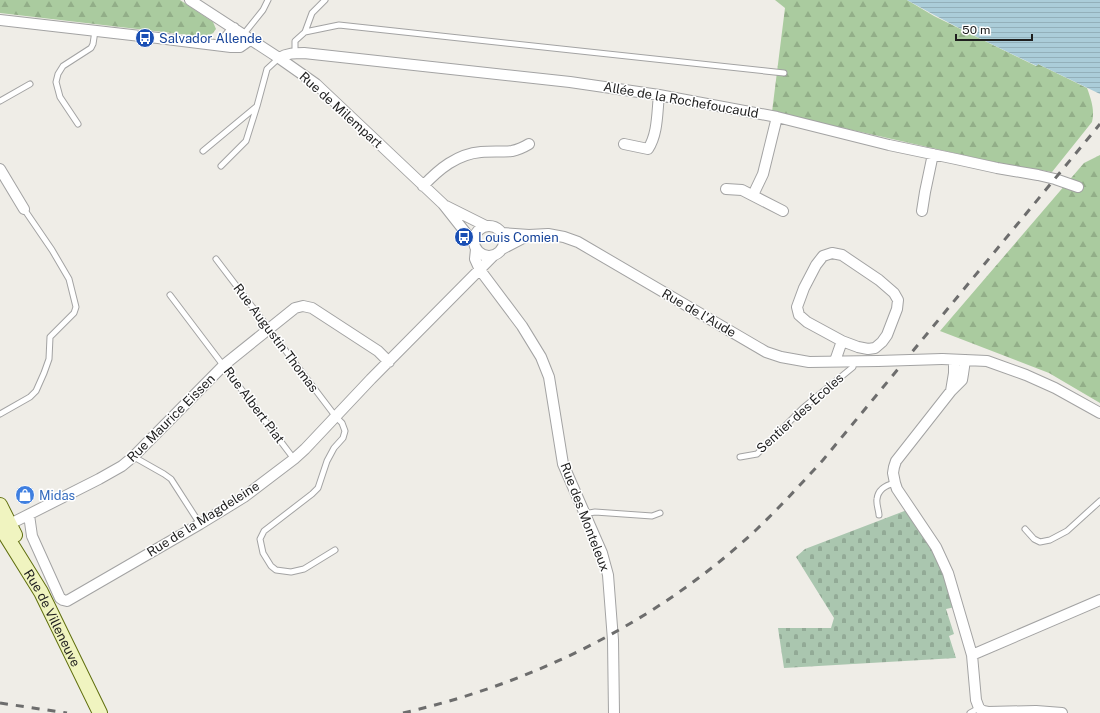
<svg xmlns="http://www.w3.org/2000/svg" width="1100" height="713" viewBox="0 0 1100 713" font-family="'Public Sans',sans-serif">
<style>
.forest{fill:url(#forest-firs)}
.cemetery{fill:url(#cemetery-stones)}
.water{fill:url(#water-rules)}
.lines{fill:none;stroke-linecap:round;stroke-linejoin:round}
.service-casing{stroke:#a3a3a3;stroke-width:7}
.minor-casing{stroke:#a3a3a3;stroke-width:12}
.secondary-casing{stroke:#606f0e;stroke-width:16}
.service{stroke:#fff;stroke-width:5}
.minor{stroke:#fff;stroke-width:10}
.secondary{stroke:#f0f4c0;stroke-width:14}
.rail{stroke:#6d6d6d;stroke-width:3;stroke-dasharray:8 8;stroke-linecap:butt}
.minor-bridge-casing{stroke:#a3a3a3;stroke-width:12;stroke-linecap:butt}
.minor-bridge{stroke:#fff;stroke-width:10}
.labels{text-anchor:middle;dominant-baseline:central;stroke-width:3;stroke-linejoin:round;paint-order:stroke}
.transit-label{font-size:13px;fill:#164399;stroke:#fff;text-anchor:start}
.street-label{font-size:13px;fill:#1f1f1f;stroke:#fff}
.shop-label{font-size:13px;fill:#366cbe;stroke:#fff;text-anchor:start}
</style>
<defs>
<pattern id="forest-firs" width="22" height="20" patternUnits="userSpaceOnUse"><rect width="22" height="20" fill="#aacb9f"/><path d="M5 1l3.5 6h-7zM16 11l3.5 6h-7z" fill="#92ae88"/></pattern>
<pattern id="cemetery-stones" width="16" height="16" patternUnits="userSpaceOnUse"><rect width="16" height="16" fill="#aac6af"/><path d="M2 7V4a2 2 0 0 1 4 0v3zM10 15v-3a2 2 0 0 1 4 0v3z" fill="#92aa96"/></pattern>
<pattern id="water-rules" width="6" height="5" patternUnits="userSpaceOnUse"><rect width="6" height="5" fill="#abcdd9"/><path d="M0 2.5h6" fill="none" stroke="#93b0ba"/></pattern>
</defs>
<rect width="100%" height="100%" fill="#efede7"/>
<path class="forest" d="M 0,0 L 180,0 L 213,22 L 216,29 L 213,33 L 206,37 L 0,13 Z
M 775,0 L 907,0 L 934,16 L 1036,66 L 1038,64 L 1087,88 C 1091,99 1095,110 1092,122 L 1052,172 L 1003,164 L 772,112 L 785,8 Z
M 1100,155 L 1100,403 L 1049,373 L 940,331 L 1084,163 Z"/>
<path class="cemetery" d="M 907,510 L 935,548 L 955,607 L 946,609 L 954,634 L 949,636 L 956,658 L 784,668 L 778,628 L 831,628 L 834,618 L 796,557 L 805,549 Z"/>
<path class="water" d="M 907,0 L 1100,0 L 1100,94 L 1038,64 L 1037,66 C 993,45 949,24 907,0 Z"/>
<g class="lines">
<defs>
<path id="service" d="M 305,32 L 312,13 L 325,0
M 243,35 L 263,10 L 268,0
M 295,53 L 295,41 L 305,32 L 339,25 L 784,73
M 0,101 L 30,84
M 78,124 L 60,97 L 56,82 L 58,74 L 63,66 L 91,48 L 93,44 L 95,31
M 203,151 L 256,107
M 221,166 L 246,141 L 257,106 L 267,69 L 279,58
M 216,259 L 336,417 L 342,423 L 345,431 L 343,438 L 334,448 L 327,461 L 318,488 L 312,494 L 264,531 L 260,539 L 263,553 L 271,566 L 276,570 L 291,572 L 304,569 L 335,550
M 170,295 L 294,459
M 0,414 L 30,397 L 36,391 L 44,373 L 49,359 L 50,337 L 74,313 L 76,307 L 69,279 L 52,250 L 24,209
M 134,457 L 164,474 L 171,479 L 200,524
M 740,457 L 757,454 L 803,408 L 853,367 L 854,361
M 584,514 L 595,512 L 652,516 L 660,513
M 879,515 C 879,511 876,504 877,499 C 878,490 886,485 895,483
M 1025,529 L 1034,539 L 1040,542 L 1050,540 L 1067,531 L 1100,501
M 970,713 L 979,708"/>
<path id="minor" d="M 190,0 L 279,58 L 316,84 L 443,204 L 473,242
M 0,20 L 158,38 L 231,47 L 240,47 L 250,40
M 220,45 L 234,28
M 279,58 C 287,53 295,53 304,53 L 570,82 L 659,95 L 777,117 L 889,145 L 956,159 L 997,168 L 1038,175 L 1055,179 L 1078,187
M 624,144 L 648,149 C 658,134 657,112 659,95
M 0,169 L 24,209
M 423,186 C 439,169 457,154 481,152 C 491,151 501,152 512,151 C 517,150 524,147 529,144
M 726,189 L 742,190 L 783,211
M 753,195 L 763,174 L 777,117
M 446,206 L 486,226
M 922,211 L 925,192 L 933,154
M474 241a15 15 0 1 1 30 0a15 15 0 1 1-30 0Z
M 502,233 L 529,235 L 548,234 L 564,237 L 578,242 L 766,352 L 781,357 L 809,362 L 878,361
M 476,249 L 475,259 L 480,270 L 522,326 L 541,357 L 549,377 L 563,464 L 602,553 L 608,575 L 613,640 L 614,713
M 502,249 L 529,235
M 832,253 L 842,255 L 879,280 L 894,293 L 898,300 L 897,309 L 887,335 L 882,342 L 875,348 L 868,349 L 858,347 L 842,341 L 807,322 L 799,315 L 797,307 L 804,288 L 816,265 L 823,256 Z
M 942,359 L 987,361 L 1026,375 L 1055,388 L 1100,413
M 965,360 L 963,374 L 962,380 L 951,391 L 896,461 L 894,467 L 893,473 L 895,483 L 897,489 L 936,547 L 948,573 L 972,655 L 976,700 L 979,708 L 983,711 L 988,712 L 1036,711 L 1062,713
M 835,361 L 842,341
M 951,391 L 954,373 L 954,360
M 29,515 L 32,536 L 60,598 L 63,600 L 67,601 L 200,524 L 244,497 L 294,459 L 305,449 L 371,379 L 493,256
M 10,524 L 99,479 L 122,466 L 134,456 L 224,365 L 295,308 L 303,306 L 312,308 L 378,351 L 389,362
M 972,655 L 1100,600"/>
<g id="secondary">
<path d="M 0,505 L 15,535"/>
<path id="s1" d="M 0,526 L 41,592 L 100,713"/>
</g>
</defs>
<use href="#service" class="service-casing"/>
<use href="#minor" class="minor-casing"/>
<use href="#secondary" class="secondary-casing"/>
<use href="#service" class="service"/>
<use href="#minor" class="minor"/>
<use href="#secondary" class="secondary"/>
<path class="rail" d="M 0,703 L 67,713
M 403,713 C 534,683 657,622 756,530 C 779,508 801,484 823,460 L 1100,124"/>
<defs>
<path id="minor-bridge" d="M 878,361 L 942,359"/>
</defs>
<use href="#minor-bridge" class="minor-bridge-casing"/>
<use href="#minor-bridge" class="minor-bridge"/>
</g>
<defs>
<symbol id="bus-disc" viewBox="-11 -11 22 22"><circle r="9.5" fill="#1a4fb4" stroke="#fff"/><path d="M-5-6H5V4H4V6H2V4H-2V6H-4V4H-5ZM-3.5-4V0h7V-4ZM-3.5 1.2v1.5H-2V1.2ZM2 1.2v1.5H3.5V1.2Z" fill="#fff"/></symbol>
<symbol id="shop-disc" viewBox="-11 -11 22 22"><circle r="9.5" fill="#3f7fe0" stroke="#fff"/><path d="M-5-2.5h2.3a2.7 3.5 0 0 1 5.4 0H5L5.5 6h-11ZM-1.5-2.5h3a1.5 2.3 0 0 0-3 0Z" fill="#fff"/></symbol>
</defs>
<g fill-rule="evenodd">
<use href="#bus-disc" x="134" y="27" width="22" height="22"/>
<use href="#bus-disc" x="453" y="226" width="22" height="22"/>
<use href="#shop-disc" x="14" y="484" width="22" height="22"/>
</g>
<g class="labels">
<g class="transit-label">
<text x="159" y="38">Salvador Allende</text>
<text x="478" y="237">Louis Comien</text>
</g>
<g class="street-label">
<text transform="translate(681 100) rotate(10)">Allée de la Rochefoucauld</text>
<text transform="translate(341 110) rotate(42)">Rue de Milempart</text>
<text transform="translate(699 313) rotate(30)">Rue de l'Aude</text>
<text transform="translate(276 338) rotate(53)">Rue Augustin Thomas</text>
<text transform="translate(254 405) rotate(53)">Rue Albert Piat</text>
<text transform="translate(800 413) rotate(-42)">Sentier des Écoles</text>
<text transform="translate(171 418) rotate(-45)">Rue Maurice Eissen</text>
<text transform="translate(585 517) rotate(69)">Rue des Monteleux</text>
<text transform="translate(203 519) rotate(-32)">Rue de la Magdeleine</text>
<text stroke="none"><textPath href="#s1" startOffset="106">Rue de Villeneuve</textPath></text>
</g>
<g class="shop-label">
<text x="39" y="495">Midas</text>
</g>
</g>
<path d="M956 34v6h76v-6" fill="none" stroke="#1f1f1f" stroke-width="2"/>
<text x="962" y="34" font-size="12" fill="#1f1f1f" stroke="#ffffff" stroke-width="3" paint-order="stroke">50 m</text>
</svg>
